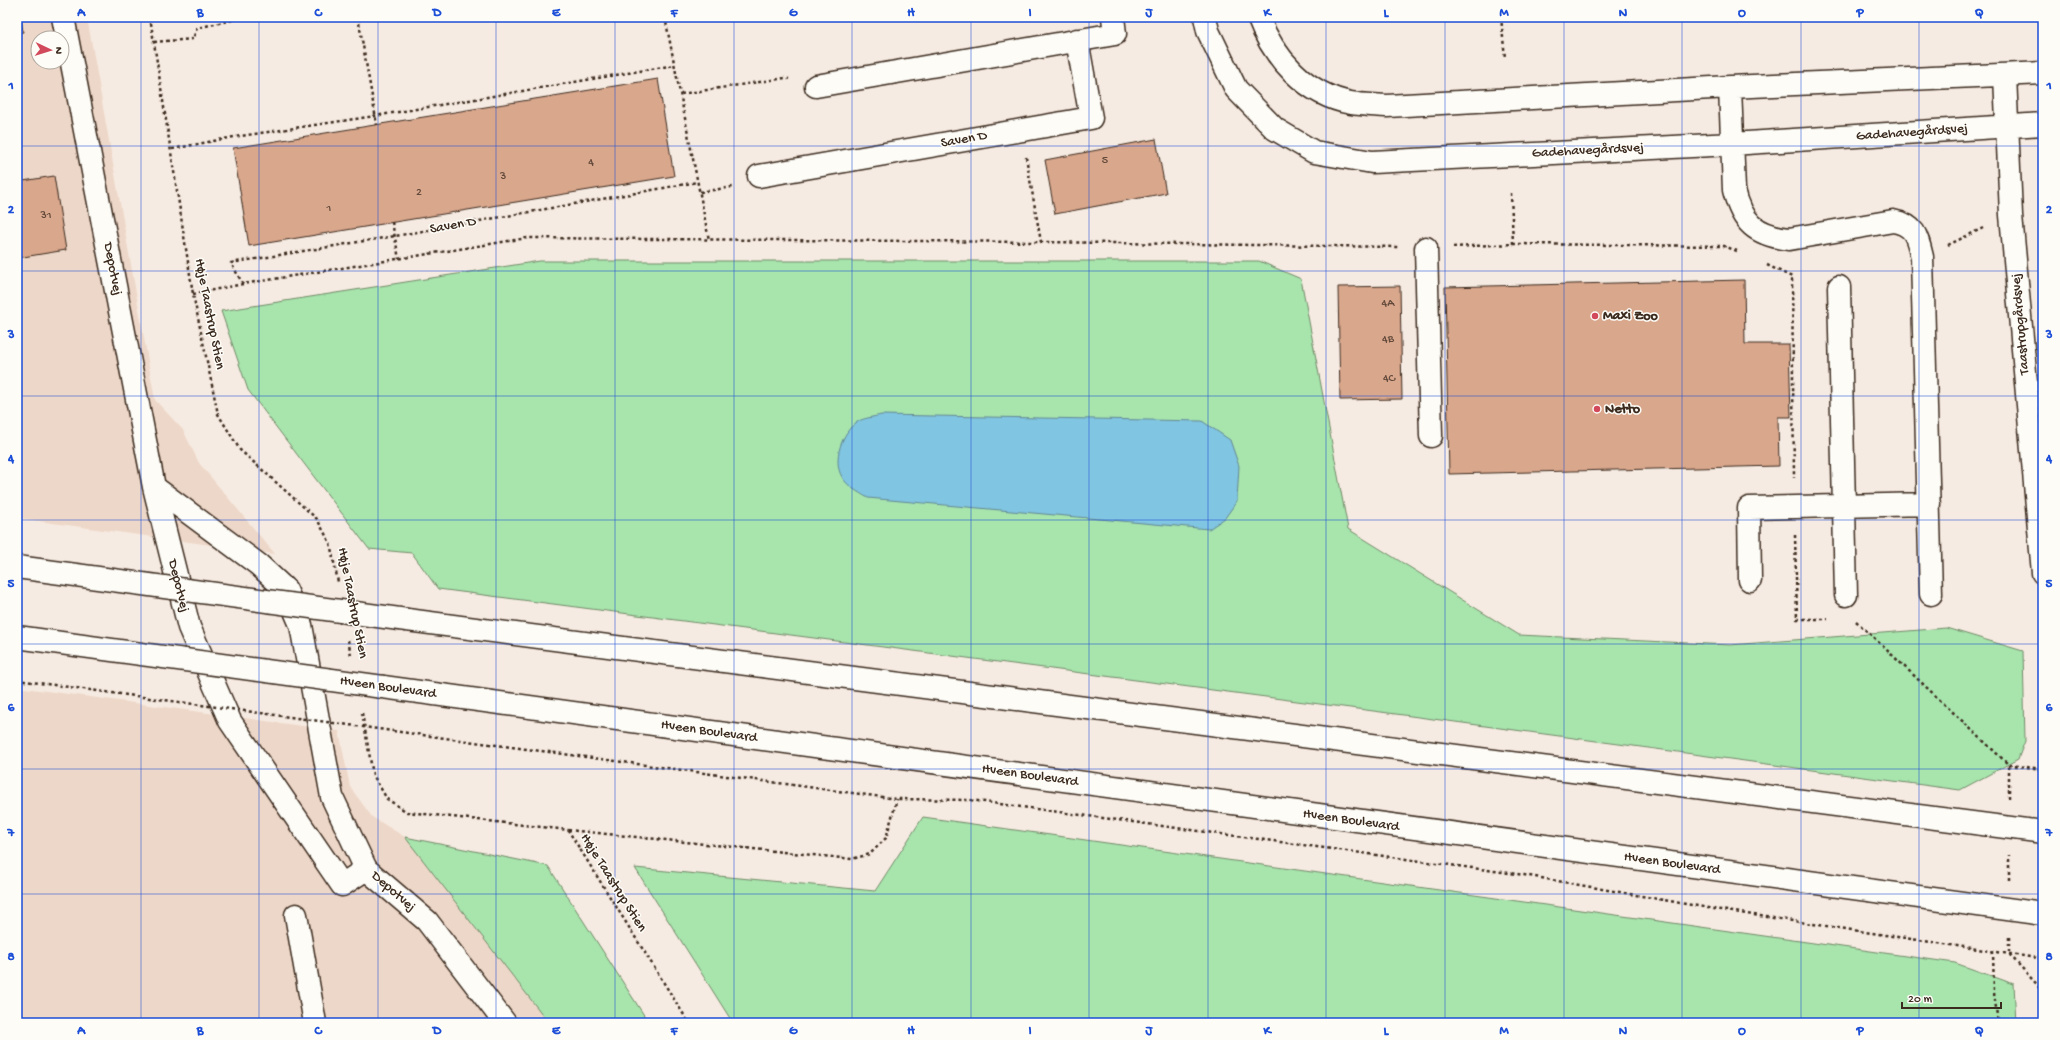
<svg xmlns="http://www.w3.org/2000/svg" width="2060" height="1040" viewBox="0 0 2060 1040" font-family="'Gochi Hand',sans-serif">
<style>
.built{fill:#edd7c8;fill-rule:evenodd}
.green{fill:#a7e5ad;stroke:#718866}
.water{fill:#80c5e1;stroke:#648793}
.building{fill:#d9a78c;stroke:#3b2a1e}
.lines{fill:none;stroke-linecap:round;stroke-linejoin:round}
.minor-casing{stroke:#3b2a1e;stroke-width:25}
.path{stroke:#3b2a1e;stroke-width:2.5;stroke-dasharray:3 3;stroke-linecap:butt}
.minor{stroke:#fdfcf7;stroke-width:22}
.minor-bridge-casing{stroke:#3b2a1e;stroke-width:25;stroke-linecap:butt}
.path-bridge{stroke:#3b2a1e;stroke-width:2.5;stroke-dasharray:3 3;stroke-linecap:butt}
.minor-bridge{stroke:#fdfcf7;stroke-width:22}
.grid{fill:none;stroke:#1d4ed8;stroke-width:1;stroke-opacity:0.55}
.poi-dot{fill:#d1495b;stroke:#fdfcf7;stroke-width:1.5}
.labels{text-anchor:middle;dominant-baseline:central;stroke-width:3;stroke-linejoin:round;paint-order:stroke}
.number-label{font-size:12px;fill:#62493a}
.street-label{font-size:14px;fill:#3b2a1e;stroke:#fdfcf7}
.poi-label{font-size:14px;font-weight:bold;fill:#3b2a1e;stroke:#fdfcf7;text-anchor:start}
.neatline{fill:none;stroke:#1d4ed8;stroke-width:1.5}
.grid-label{font-size:13px;text-anchor:middle;font-weight:bold;fill:#1d4ed8}
</style>
<rect width="100%" height="100%" fill="#f6ebe2"/>
<filter id="ink" filterUnits="userSpaceOnUse"><feTurbulence type="fractalNoise" baseFrequency=".025" numOctaves="2"/><feDisplacementMap in="SourceGraphic" scale="8" xChannelSelector="R" yChannelSelector="G"/><feConvolveMatrix kernelMatrix="1 2 1 2 8 2 1 2 1" color-interpolation-filters="sRGB"/></filter>
<g filter="url(#ink)">
<path class="built" d="M 17,17 L 87,17 L 155,400 L 183,430 L 199,463 L 275,554 L 17,518 ZM 38,38 L 62,38 L 62,62 L 38,62 Z
M 17,687 L 339,731 L 350,787 L 372,817 L 405,837 L 549,1023 L 17,1023 Z"/>
<path class="green" d="M 540,261 L 1259,261 L 1301,279 L 1348,529 L 1519,635 L 1730,645 L 1946,628 L 2023,651 L 2025,741 L 2018,759 L 1960,790 L 1381,712 L 438,589 L 412,553 L 369,549 L 248,390 L 221,311 Z
M 923,817 L 1955,963 L 2014,984 L 2016,1023 L 733,1023 L 635,868 L 875,891 Z
M 405,837 L 548,866 L 649,1023 L 549,1023 Z"/>
<path class="water" d="M 881,415 L 1202,421 L 1230,440 L 1239,466 L 1237,501 L 1225,518 L 1209,529 L 868,498 C 858,492 848,487 842,477 C 832,460 842,432 857,422 C 863,418 874,417 881,415 Z"/>
<path class="building" d="M 17,17 L 21,17 L 23,32 L 17,33 Z
M 658,79 L 674,176 L 249,246 L 233,148 Z
M 1156,139 L 1166,193 L 1055,214 L 1045,160 Z
M 54,176 L 66,250 L 17,258 L 17,182 Z
M 1744,280 L 1745,344 L 1789,344 L 1791,417 L 1778,417 L 1779,466 L 1449,474 L 1445,287 Z
M 1400,286 L 1402,399 L 1340,400 L 1338,287 Z"/>
<g class="lines">
<defs>
<path id="minor" d="M 63,17 L 154,487 L 189,627 L 230,721 L 342,885 L 366,869 L 427,921 L 505,1023
M 1205,17 L 1208,31 L 1236,89 L 1275,129 L 1314,152 L 1372,162 L 1732,144 L 2043,124
M 1258,17 C 1273,57 1306,95 1351,103 C 1363,105 1375,105 1387,106 L 1730,87 L 2043,73
M 2005,75 L 2011,215 L 2043,573
M 816,86 L 1115,34 L 1113,17
M 1730,87 L 1734,190 C 1742,223 1756,235 1789,239 L 1893,221 C 1915,225 1917,236 1922,257 L 1931,594
M 759,176 L 1091,118 L 1077,40
M 1426,248 L 1431,436
M 1839,287 L 1846,595
M 154,487 L 259,565 L 286,590 L 301,625 L 332,797 L 366,869
M 1750,580 L 1749,508 L 1929,504
M 407,620 L 2043,832
M 383,687 L 2043,914
M 296,915 L 315,1023"/>
</defs>
<use href="#minor" class="minor-casing"/>
<path class="path" d="M 150,17 L 193,294 L 218,414 L 240,450 L 317,519 L 330,543 L 338,582
M 358,17 L 377,125
M 665,17 L 709,240
M 1501,17 L 1505,58
M 154,42 L 193,39 L 197,28 L 245,17
M 681,94 L 785,78 L 789,79
M 172,149 L 234,137 L 375,116 L 675,65
M 1026,157 L 1041,242
M 700,192 L 733,187
M 1511,193 L 1513,244
M 392,222 L 399,259
M 1948,245 L 1983,228
M 1453,247 L 1513,244 L 1724,246 L 1737,251
M 1767,265 L 1792,277 L 1794,478
M 243,284 L 231,263 L 395,236 L 697,182
M 193,294 L 243,284 L 527,238 L 1041,242 L 1398,247
M 1795,535 L 1797,619 L 1828,619
M 1856,621 L 2009,765 L 2043,769
M 348,640 L 351,655
M 362,713 L 373,775 L 387,799 L 407,812 L 568,830 L 689,1023
M 393,731 L 897,799 L 970,800 L 1524,875 L 1714,909 L 2043,959
M 2009,765 L 2009,798
M 568,830 L 852,859 L 870,854 L 886,838 L 897,799
M 2009,880 L 2009,855
M 2009,937 L 2009,954 L 2043,991
M 1993,951 L 1994,993 L 1998,1023"/>
<use href="#minor" class="minor"/>
<defs>
<path id="minor-bridge" d="M 17,567 L 407,620
M 17,637 L 383,687"/>
</defs>
<use href="#minor-bridge" class="minor-bridge-casing"/>
<path class="path-bridge" d="M 17,680 L 393,731"/>
<use href="#minor-bridge" class="minor-bridge"/>
</g>
</g>
<path class="grid" d="M 141,17 L 141,1023M 259,17 L 259,1023M 378,17 L 378,1023M 496,17 L 496,1023M 615,17 L 615,1023M 734,17 L 734,1023M 852,17 L 852,1023M 971,17 L 971,1023M 1089,17 L 1089,1023M 1208,17 L 1208,1023M 1326,17 L 1326,1023M 1445,17 L 1445,1023M 1564,17 L 1564,1023M 1682,17 L 1682,1023M 1801,17 L 1801,1023M 1919,17 L 1919,1023M 17,146 L 2043,146M 17,271 L 2043,271M 17,396 L 2043,396M 17,520 L 2043,520M 17,644 L 2043,644M 17,769 L 2043,769M 17,894 L 2043,894"/>
<g class="poi-dot">
<circle cx="1595" cy="316" r="4"/>
<circle cx="1597" cy="409" r="4"/>
</g>
<g class="labels">
<g class="number-label">
<text x="1105" y="161">5</text>
<text x="591" y="163">4</text>
<text x="503" y="177">3</text>
<text x="419" y="193">2</text>
<text x="329" y="209">1</text>
<text x="46" y="216">31</text>
<text x="1388" y="304">4A</text>
<text x="1388" y="340">4B</text>
<text x="1389" y="379">4C</text>
</g>
<g class="street-label">
<text transform="translate(1912 133) rotate(-4)">Gadehavegårdsvej</text>
<text transform="translate(964 140) rotate(-10)">Saven D</text>
<text transform="translate(1588 151) rotate(-3)">Gadehavegårdsvej</text>
<text transform="translate(453 226) rotate(-10)">Saven D</text>
<text transform="translate(112 269) rotate(79)">Depotvej</text>
<text transform="translate(209 314) rotate(79)">Høje Taastrup Stien</text>
<text transform="translate(2021 324) rotate(-95)">Taastrupgårdsvej</text>
<text transform="translate(178 586) rotate(76)">Depotvej</text>
<text transform="translate(352 603) rotate(79)">Høje Taastrup Stien</text>
<text transform="translate(388 688) rotate(8)">Hveen Boulevard</text>
<text transform="translate(709 732) rotate(8)">Hveen Boulevard</text>
<text transform="translate(1030 776) rotate(8)">Hveen Boulevard</text>
<text transform="translate(1351 821) rotate(8)">Hveen Boulevard</text>
<text transform="translate(1672 864) rotate(8)">Hveen Boulevard</text>
<text transform="translate(613 883) rotate(58)">Høje Taastrup Stien</text>
<text transform="translate(393 892) rotate(41)">Depotvej</text>
</g>
<g class="poi-label">
<text x="1603" y="316">Maxi Zoo</text>
<text x="1605" y="409">Netto</text>
</g>
</g>
<rect width="2060" height="1040" fill="none" stroke="#fdfcf7" stroke-width="44"/>
<g transform="translate(50 50) rotate(94)"><circle r="19" fill="#fdfcf7" stroke="#afa8a0"/>
<path d="M0-3L7 15L0 10L-7 15Z" fill="#d1495b"/>
<text y="-6" font-size="11" font-weight="bold" text-anchor="middle" fill="#3b2a1e">N</text>
</g>
<path d="M1902 1002v6h99v-6" fill="none" stroke="#3b2a1e" stroke-width="2"/>
<text x="1908" y="1002" font-size="12" fill="#3b2a1e" stroke="#fdfcf7" stroke-width="3" paint-order="stroke">20 m</text>
<rect x="22" y="22" width="2016" height="996" class="neatline"/>
<g class="grid-label">
<text x="81" y="16">A</text>
<text x="200" y="16">B</text>
<text x="318" y="16">C</text>
<text x="437" y="16">D</text>
<text x="556" y="16">E</text>
<text x="674" y="16">F</text>
<text x="793" y="16">G</text>
<text x="911" y="16">H</text>
<text x="1030" y="16">I</text>
<text x="1149" y="16">J</text>
<text x="1267" y="16">K</text>
<text x="1386" y="16">L</text>
<text x="1504" y="16">M</text>
<text x="1623" y="16">N</text>
<text x="1742" y="16">O</text>
<text x="1860" y="16">P</text>
<text x="1979" y="16">Q</text>
<text x="11" y="89">1</text>
<text x="2049" y="89">1</text>
<text x="11" y="213">2</text>
<text x="2049" y="213">2</text>
<text x="11" y="338">3</text>
<text x="2049" y="338">3</text>
<text x="11" y="462">4</text>
<text x="2049" y="462">4</text>
<text x="11" y="587">5</text>
<text x="2049" y="587">5</text>
<text x="11" y="711">6</text>
<text x="2049" y="711">6</text>
<text x="11" y="836">7</text>
<text x="2049" y="836">7</text>
<text x="11" y="960">8</text>
<text x="2049" y="960">8</text>
<text x="81" y="1034">A</text>
<text x="200" y="1034">B</text>
<text x="318" y="1034">C</text>
<text x="437" y="1034">D</text>
<text x="556" y="1034">E</text>
<text x="674" y="1034">F</text>
<text x="793" y="1034">G</text>
<text x="911" y="1034">H</text>
<text x="1030" y="1034">I</text>
<text x="1149" y="1034">J</text>
<text x="1267" y="1034">K</text>
<text x="1386" y="1034">L</text>
<text x="1504" y="1034">M</text>
<text x="1623" y="1034">N</text>
<text x="1742" y="1034">O</text>
<text x="1860" y="1034">P</text>
<text x="1979" y="1034">Q</text>
</g>
</svg>
